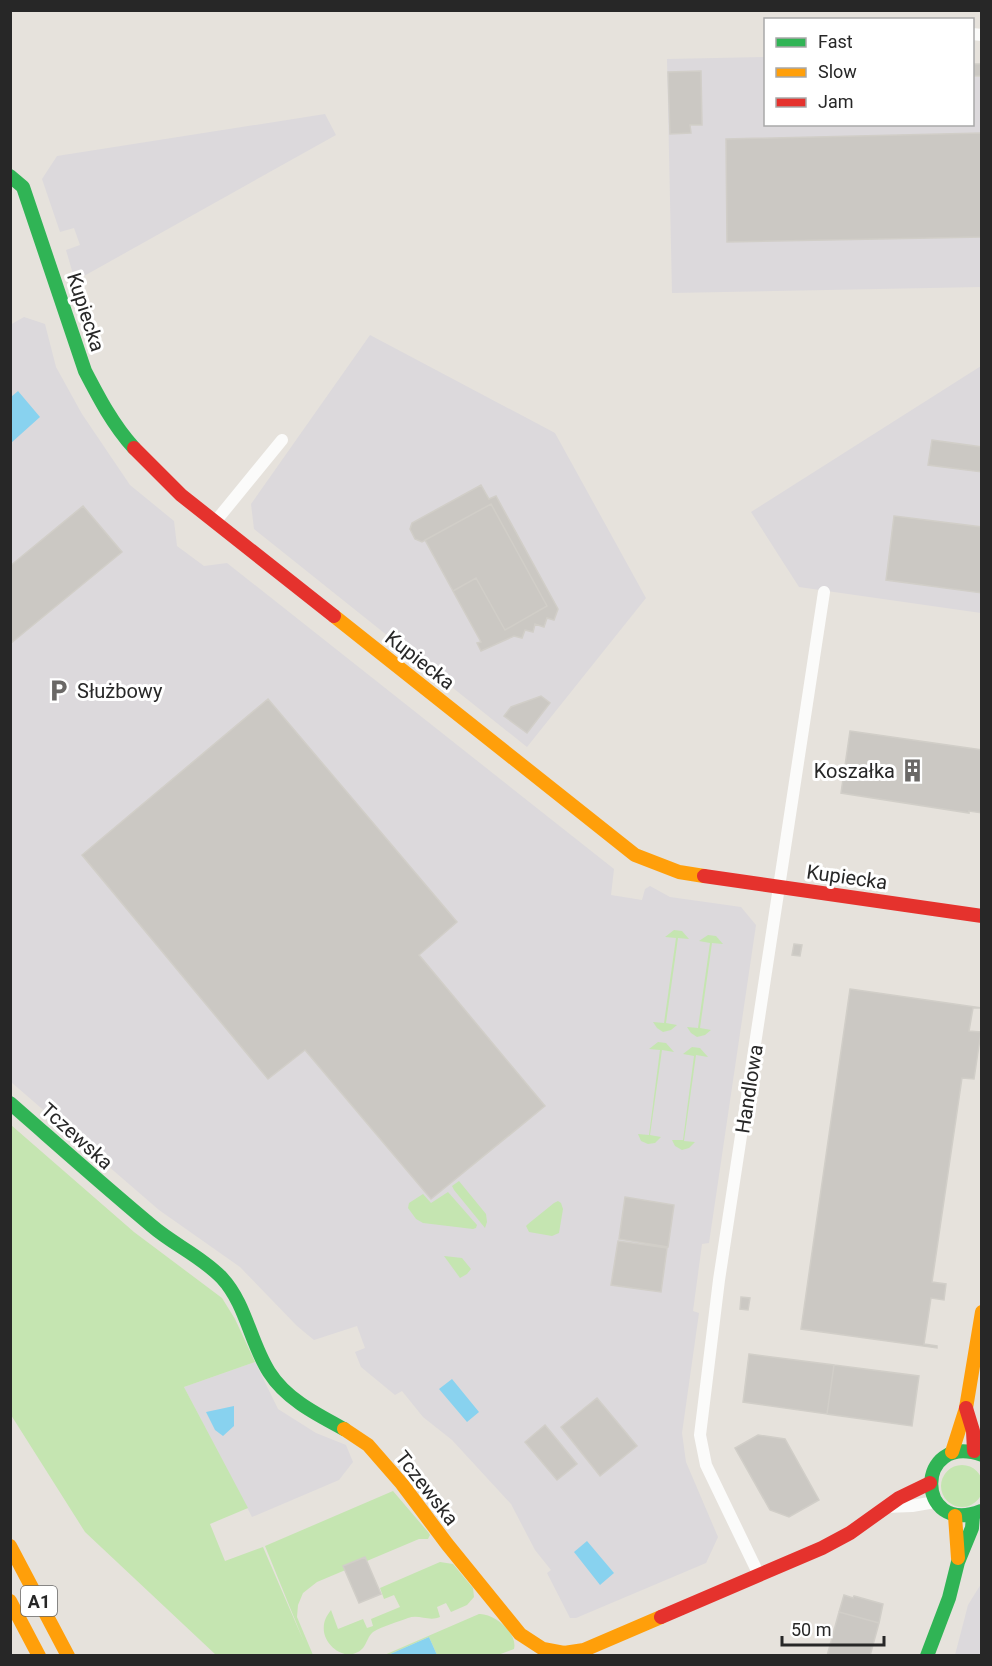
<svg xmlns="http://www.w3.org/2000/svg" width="992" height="1666" viewBox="0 0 992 1666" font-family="Roboto,sans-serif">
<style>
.industrial{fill:#dcd9dc}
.green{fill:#c5e5b1}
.water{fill:#88d2ef}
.building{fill:#cbc8c3;stroke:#d1cec8;stroke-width:1.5}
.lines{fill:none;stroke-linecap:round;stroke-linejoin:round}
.street{stroke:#fbfbfa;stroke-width:12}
.fast{stroke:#30b455;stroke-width:14}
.slow{stroke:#ff9f0a;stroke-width:14}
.jam{stroke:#e5322d;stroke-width:14}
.labels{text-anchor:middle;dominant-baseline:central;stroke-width:6;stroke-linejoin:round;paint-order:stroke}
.shield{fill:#fff;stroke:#686868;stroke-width:1.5}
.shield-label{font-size:18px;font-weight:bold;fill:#272727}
.street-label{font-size:20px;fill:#272727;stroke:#fff}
.poi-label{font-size:20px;fill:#272727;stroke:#fff;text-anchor:start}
</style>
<rect width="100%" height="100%" fill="#e6e2dc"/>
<path class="industrial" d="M 765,57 L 766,124 L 972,124 L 973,77 L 981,77 L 981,287 L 672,293 L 667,59 Z
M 325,114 L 336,135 L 75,281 L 66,250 L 80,245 L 74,228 L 60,232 L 42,179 L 57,156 Z
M 24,317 L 45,324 L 56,367 L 82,414 L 130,485 L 174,521 L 177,546 L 204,566 L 227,563 L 614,869 L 611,895 L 642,900 L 645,889 L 650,886 L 670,897 L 741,907 L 756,925 L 709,1243 L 702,1244 L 693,1311 L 699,1313 L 682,1433 L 686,1462 L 718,1537 L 706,1563 L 576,1618 L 570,1618 L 547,1573 L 551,1570 L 535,1550 L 511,1504 L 452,1440 L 423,1417 L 402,1391 L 395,1395 L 361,1367 L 355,1352 L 365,1348 L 357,1326 L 314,1340 L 297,1326 L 240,1267 L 159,1210 L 11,1082 L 10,325 Z
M 370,335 L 555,433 L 646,598 L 527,747 L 254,529 L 251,504 Z
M 981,366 L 981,613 L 799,587 L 751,512 Z
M 255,1362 L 278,1409 L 316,1433 L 346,1445 L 353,1462 L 339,1480 L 252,1517 L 184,1387 Z
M 981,1584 L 981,1655 L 955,1655 L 968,1605 Z"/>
<path class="green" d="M 674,930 L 682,931 L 689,939 L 678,938 L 666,1023 L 677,1025 L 671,1030 L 663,1032 L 657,1028 L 653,1022 L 664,1023 L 676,938 L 665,937 Z
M 708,935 L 716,936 L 723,944 L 712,943 L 700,1028 L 711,1030 L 705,1035 L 697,1037 L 691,1033 L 687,1027 L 698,1028 L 710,943 L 699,941 Z
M 658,1042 L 666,1043 L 674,1052 L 662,1050 L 650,1135 L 661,1137 L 655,1143 L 648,1144 L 641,1141 L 638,1134 L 649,1135 L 660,1050 L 649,1049 Z
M 692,1047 L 700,1048 L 708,1057 L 696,1055 L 684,1141 L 695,1142 L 689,1148 L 682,1150 L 675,1146 L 672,1140 L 683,1140 L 694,1056 L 683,1054 Z
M 11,1125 L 134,1232 L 222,1298 L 235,1319 L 255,1362 L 184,1387 L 248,1508 L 210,1524 L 225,1561 L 263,1547 L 304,1642 L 265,1546 L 393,1491 L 428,1532 L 430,1535 L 428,1539 L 419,1539 L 317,1582 L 303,1593 L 298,1605 L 297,1617 L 313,1655 L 216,1655 L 85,1532 L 11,1415 Z
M 459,1181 L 486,1214 L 487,1222 L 485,1228 L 454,1190 L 452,1186 Z
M 448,1192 L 477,1225 L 476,1228 L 473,1229 L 423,1223 L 416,1219 L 408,1208 L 409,1203 L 423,1194 L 431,1203 Z
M 558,1201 L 561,1203 L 563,1209 L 559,1233 L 552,1236 L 529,1232 L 526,1226 L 528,1224 L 554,1203 Z
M 444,1256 L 462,1258 L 471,1269 L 467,1274 L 460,1278 Z
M941 1486a21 21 0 1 1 42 0a21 21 0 1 1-42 0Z
M 440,1562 L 453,1564 L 473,1588 L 474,1597 L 467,1605 L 451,1612 L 446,1603 L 437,1607 L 440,1617 C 429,1622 419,1614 408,1618 C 398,1622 383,1626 373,1632 C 368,1636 367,1643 363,1648 C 349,1663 327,1649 324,1632 C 323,1623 325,1618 331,1610 L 338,1629 L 363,1619 L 367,1628 L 373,1626 L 371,1619 L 400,1607 L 394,1595 L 384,1599 L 380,1588 Z
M 479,1614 C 494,1613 518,1633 514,1649 L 498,1655 L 437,1655 L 429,1637 L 388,1655 L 382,1656 Z"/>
<path class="water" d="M 18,391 L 40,417 L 11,443 L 11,397 Z
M 452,1379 L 479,1412 L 467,1422 L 439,1389 Z
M 234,1406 L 234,1426 L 223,1436 L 215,1430 L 206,1412 Z
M 587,1541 L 614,1573 L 600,1585 L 574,1552 Z
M 429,1637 L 437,1655 L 388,1655 Z"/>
<path class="building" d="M 974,64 L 982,64 L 982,76 L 974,76 Z
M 701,71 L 702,125 L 690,125 L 691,133 L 670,134 L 668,72 Z
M 982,133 L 982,237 L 727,242 L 726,139 Z
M 932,440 L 982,447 L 982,472 L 928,465 Z
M 481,485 L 489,499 L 496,496 L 558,609 L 554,620 L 547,618 L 544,627 L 535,624 L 533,632 L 525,630 L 522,638 L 514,636 L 481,651 L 477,643 L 481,642 L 453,591 L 476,578 L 505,630 L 547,606 L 491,504 L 422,542 L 415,539 L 410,529 L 412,523 Z
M 491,504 L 547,606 L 505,630 L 476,578 L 453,591 L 425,540 Z
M 83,506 L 122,552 L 10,644 L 10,566 Z
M 894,516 L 982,527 L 982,593 L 886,580 Z
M 541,696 L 550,703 L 527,733 L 504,716 L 511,707 Z
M 268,699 L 457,922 L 419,955 L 545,1106 L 431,1199 L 305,1050 L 268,1079 L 82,855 Z
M 850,731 L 982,750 L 982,813 L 969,811 L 969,813 L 841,793 Z
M 794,944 L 802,945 L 800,956 L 792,955 Z
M 850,989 L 982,1008 L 973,1008 L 969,1031 L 981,1032 L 974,1079 L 962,1078 L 932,1282 L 946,1284 L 944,1300 L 931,1298 L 924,1344 L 937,1346 L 937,1348 L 801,1329 Z
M 625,1197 L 674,1205 L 668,1247 L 619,1239 Z
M 618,1241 L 667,1248 L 661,1292 L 611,1285 Z
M 741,1297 L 750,1298 L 748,1310 L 740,1309 Z
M 749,1354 L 834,1365 L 827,1414 L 743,1402 Z
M 834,1365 L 919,1376 L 912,1426 L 827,1414 Z
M 597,1398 L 637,1446 L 600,1476 L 561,1427 Z
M 545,1425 L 577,1464 L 557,1480 L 525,1442 Z
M 758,1435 L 785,1439 L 819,1500 L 789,1517 L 770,1510 L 735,1448 Z
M 365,1557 L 381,1594 L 359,1603 L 343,1566 Z
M 844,1595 L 853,1598 L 854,1596 L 883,1604 L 879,1623 L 839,1612 Z
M 839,1612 L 879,1623 L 870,1656 L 827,1656 Z"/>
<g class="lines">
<path class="street" d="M 972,34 L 982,35
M 215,522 L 282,440
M 886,1507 L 912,1506 L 935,1502
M 759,1575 L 706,1465 L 700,1435 L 719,1280 L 824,592"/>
<path class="fast" d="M 10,176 L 23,187 L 85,371 C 99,398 113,425 134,448
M 10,1103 C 57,1144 104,1186 152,1226 C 174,1245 201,1256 222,1278 C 246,1304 250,1342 269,1372 C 286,1399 316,1414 344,1429
M 981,1511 C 915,1537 914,1431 982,1455
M 927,1656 L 949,1598 L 958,1562 L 972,1528 L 973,1516"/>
<path class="slow" d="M 334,616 L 635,855 L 679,872 L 704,876
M 344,1429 L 368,1445 L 402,1484 L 447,1544 L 520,1634 L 543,1649 L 564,1653 L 584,1650 L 661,1617
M 952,1452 L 966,1408 L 982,1312
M 955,1516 L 958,1558
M 10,1546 L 68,1656
M 10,1601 L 39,1656"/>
<path class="jam" d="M 134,448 L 181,495 L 334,616
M 704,876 L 982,916
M 966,1408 L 973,1431 L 974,1451
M 661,1617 L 822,1548 L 850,1533 L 899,1498 L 930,1483"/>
</g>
<defs>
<symbol id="parking-bare" viewBox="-9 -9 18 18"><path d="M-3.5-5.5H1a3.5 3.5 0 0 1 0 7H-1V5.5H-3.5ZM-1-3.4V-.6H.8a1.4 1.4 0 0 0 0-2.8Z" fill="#6a6866" stroke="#fff" stroke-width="2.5" paint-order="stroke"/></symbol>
<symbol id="building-bare" viewBox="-9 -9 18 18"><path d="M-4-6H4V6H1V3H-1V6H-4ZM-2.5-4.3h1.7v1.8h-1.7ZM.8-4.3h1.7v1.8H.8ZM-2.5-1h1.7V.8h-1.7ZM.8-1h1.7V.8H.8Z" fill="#6a6866" stroke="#fff" stroke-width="2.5" paint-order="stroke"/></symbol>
</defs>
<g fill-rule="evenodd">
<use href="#parking-bare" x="42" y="674" width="33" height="33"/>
<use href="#building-bare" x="896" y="754" width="33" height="33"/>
</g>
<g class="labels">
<rect class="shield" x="21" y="1586" width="36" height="30" rx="4.5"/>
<g class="shield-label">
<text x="39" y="1601">A1</text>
</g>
<g class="street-label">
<text transform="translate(86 312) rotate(72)">Kupiecka</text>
<text transform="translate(420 660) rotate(38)">Kupiecka</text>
<text transform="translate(847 877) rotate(8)">Kupiecka</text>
<text transform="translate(749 1089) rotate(-81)">Handlowa</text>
<text transform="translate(77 1136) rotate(42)">Tczewska</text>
<text transform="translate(427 1488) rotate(52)">Tczewska</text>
</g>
<g class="poi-label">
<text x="77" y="691">Służbowy</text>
<text x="895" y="771" text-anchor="end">Koszałka</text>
</g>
</g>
<rect width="992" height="1666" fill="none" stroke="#272727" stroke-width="24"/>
<rect x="764" y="18" width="210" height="108" fill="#ffffff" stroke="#a9a9a9" stroke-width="1.5"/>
<rect x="776" y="38" width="30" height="9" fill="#30b455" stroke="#a9a9a9" stroke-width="1.5"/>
<text x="818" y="48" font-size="18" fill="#272727">Fast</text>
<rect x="776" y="68" width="30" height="9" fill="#ff9f0a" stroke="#a9a9a9" stroke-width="1.5"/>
<text x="818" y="78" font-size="18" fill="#272727">Slow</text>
<rect x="776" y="98" width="30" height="9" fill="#e5322d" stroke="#a9a9a9" stroke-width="1.5"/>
<text x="818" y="108" font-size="18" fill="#272727">Jam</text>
<path d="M782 1636v9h102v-9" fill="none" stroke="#272727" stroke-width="3"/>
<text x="791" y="1636" font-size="18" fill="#272727" stroke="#ffffff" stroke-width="4.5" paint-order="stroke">50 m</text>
</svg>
